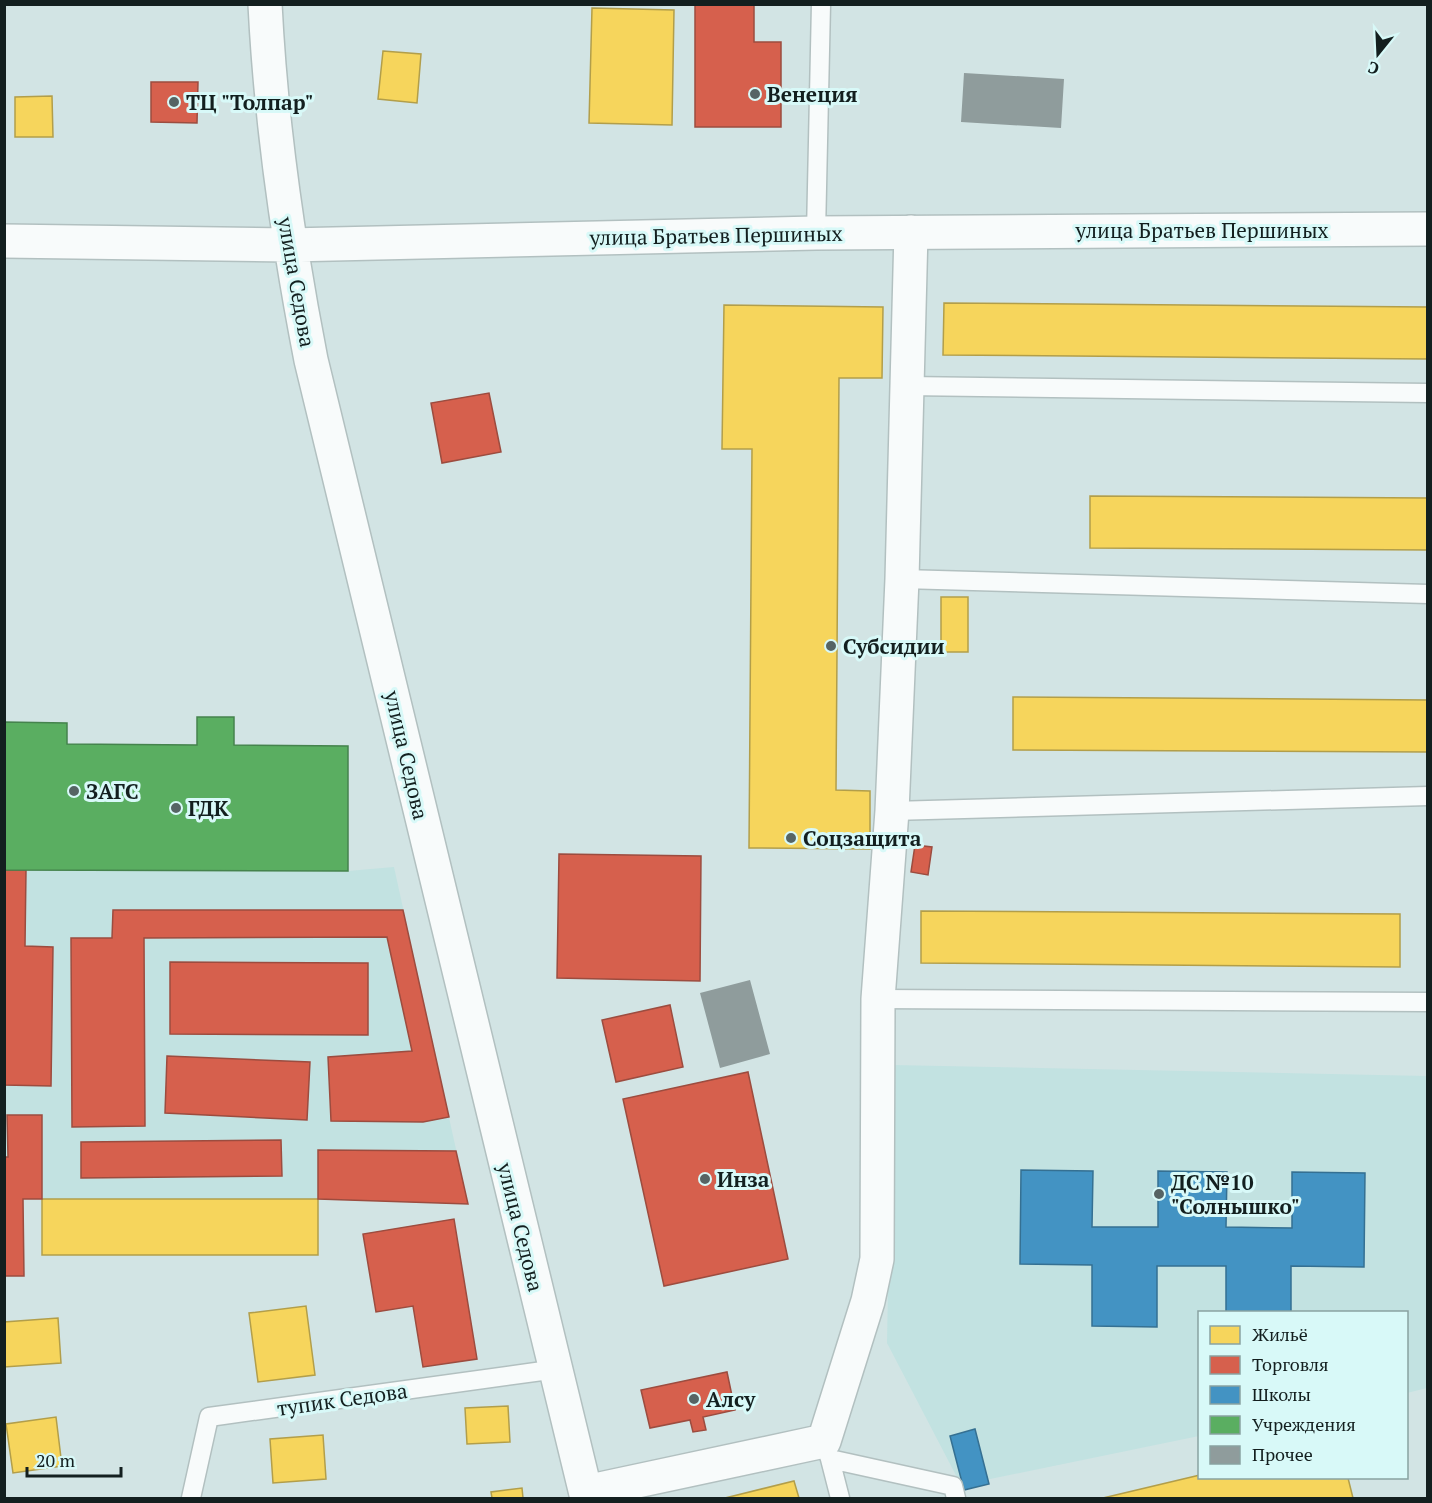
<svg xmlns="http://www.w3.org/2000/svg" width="1432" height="1503" viewBox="0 0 1432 1503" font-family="'PT Serif',serif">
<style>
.built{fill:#c2e2e1}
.homes{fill:#f6d55c;stroke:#b29e4a;stroke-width:1.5}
.shops{fill:#d6604d;stroke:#9c4c3f;stroke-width:1.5}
.schools{fill:#4393c3;stroke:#357092;stroke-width:1.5}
.public{fill:#5aae61;stroke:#45834d;stroke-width:1.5}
.building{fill:#8f9c9c}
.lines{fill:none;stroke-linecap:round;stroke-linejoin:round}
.lane-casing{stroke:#b2c0c0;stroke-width:21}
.street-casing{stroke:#b2c0c0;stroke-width:36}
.secondary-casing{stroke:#b2c0c0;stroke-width:36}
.lane{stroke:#f8fbfb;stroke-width:18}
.street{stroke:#f8fbfb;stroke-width:33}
.secondary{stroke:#f8fbfb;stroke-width:33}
.poi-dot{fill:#566464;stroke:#d8f9f8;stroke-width:2}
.labels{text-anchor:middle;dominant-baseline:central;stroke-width:6;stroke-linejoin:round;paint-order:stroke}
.poi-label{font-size:21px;font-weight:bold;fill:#131f1f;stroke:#d8f9f8;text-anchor:start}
.street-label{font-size:21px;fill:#131f1f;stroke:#d8f9f8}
</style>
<rect width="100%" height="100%" fill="#d2e4e4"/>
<path class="built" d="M 394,867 L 468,1204 L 318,1199 L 318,1255 L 42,1255 L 42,1158 L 5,1157 L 5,870 L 348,871 Z
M 892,1065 L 1427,1076 L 1427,1388 L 1407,1393 L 1406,1312 L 1200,1312 L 1199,1436 L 961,1485 L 887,1343 Z"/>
<path class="homes" d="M 592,8 L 674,10 L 672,125 L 589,123 Z
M 383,51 L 421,54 L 417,103 L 378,99 Z
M 52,96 L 53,137 L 15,137 L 15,97 Z
M 944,303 L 1428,307 L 1428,359 L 943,355 Z
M 724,305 L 883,307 L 882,378 L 839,378 L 836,790 L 870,791 L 870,849 L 749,848 L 752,449 L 722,449 Z
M 1090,496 L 1428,498 L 1428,550 L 1090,548 Z
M 941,597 L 968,597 L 968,652 L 941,652 Z
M 1013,697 L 1428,700 L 1428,752 L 1013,750 Z
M 921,911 L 1400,914 L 1400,967 L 921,963 Z
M 42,1199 L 318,1199 L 318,1255 L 42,1255 Z
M 306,1306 L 315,1375 L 258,1382 L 249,1313 Z
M 58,1318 L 61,1363 L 4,1367 L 4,1322 Z
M 508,1406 L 510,1442 L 467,1444 L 465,1408 Z
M 56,1417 L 62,1466 L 13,1473 L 6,1424 Z
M 323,1435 L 326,1479 L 273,1483 L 270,1439 Z
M 1200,1475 L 1200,1478 L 1348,1478 L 1353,1498 L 1103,1498 Z
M 794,1481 L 799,1498 L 725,1498 Z
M 522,1488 L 523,1498 L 492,1498 L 491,1492 Z"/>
<path class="shops" d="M 695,4 L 754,4 L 754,42 L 781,42 L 781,127 L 695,127 Z
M 151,82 L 198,82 L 197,123 L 151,122 Z
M 489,393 L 501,452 L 442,463 L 431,403 Z
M 915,845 L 932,847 L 928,875 L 911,872 Z
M 559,854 L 701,856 L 700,981 L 557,978 Z
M 4,870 L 26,870 L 25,946 L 53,947 L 51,1086 L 4,1085 Z
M 113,910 L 403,910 L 449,1117 L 423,1122 L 331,1121 L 328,1057 L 412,1051 L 387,937 L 144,938 L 145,1126 L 72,1127 L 71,938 L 112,938 Z
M 170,962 L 368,963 L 368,1035 L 170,1034 Z
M 670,1005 L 683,1067 L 616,1082 L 602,1020 Z
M 167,1056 L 310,1062 L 307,1120 L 165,1113 Z
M 748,1072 L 788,1259 L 664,1286 L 623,1099 Z
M 7,1115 L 42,1115 L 42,1199 L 23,1199 L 24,1276 L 4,1276 L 4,1157 L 8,1157 Z
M 281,1140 L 282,1176 L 81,1178 L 81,1142 Z
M 318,1150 L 456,1151 L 468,1204 L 318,1199 Z
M 454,1219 L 477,1359 L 423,1367 L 413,1306 L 376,1312 L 363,1234 Z
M 727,1372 L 735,1410 L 703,1417 L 706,1430 L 693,1432 L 690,1420 L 650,1428 L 641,1390 Z"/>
<path class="schools" d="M 1021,1170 L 1093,1171 L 1092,1227 L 1158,1227 L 1158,1171 L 1227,1172 L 1226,1227 L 1292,1228 L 1292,1172 L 1365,1173 L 1364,1267 L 1291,1266 L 1291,1312 L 1226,1312 L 1226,1266 L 1157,1266 L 1157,1327 L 1092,1326 L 1092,1265 L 1020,1264 Z
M 975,1429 L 989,1484 L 964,1490 L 950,1436 Z"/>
<path class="public" d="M 197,717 L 234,717 L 234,745 L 348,746 L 348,871 L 4,870 L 4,722 L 67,723 L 67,744 L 197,745 Z"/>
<path class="building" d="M 964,73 L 1064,79 L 1061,128 L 961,122 Z
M 750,980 L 770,1054 L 720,1068 L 700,993 Z"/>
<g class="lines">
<defs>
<path id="lane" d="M 816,233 L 821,4
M 907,386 L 1428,393
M 902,579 L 1428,594
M 892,811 L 1428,796
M 878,999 L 1428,1002
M 824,1441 L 830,1459 L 953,1486 L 956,1498
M 830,1459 L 840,1498
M 191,1498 L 209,1417 L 557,1369"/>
<path id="street" d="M 586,1492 L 824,1441 L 868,1301 L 877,1259 L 878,999 L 892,811 L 902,579 L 911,232"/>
<path id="secondary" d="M 265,4 C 271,125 288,242 311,360 L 587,1498
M 4,241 L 289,245 L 816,233 L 1428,229"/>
</defs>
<use href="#lane" class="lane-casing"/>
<use href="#street" class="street-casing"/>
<use href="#secondary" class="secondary-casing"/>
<use href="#lane" class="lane"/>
<use href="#street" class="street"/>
<use href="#secondary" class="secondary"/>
</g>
<g class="poi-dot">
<circle cx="755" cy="94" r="6"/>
<circle cx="174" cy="102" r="6"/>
<circle cx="831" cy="646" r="6"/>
<circle cx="74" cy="791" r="6"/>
<circle cx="176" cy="808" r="6"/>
<circle cx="791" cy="838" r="6"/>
<circle cx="705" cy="1179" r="6"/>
<circle cx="1159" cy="1194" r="6"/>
<circle cx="694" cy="1399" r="6"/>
</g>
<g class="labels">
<g class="poi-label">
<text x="767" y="94">Венеция</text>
<text x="186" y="102">ТЦ "Толпар"</text>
<text x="843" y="646">Субсидии</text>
<text x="86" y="791">ЗАГС</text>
<text x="188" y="808">ГДК</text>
<text x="803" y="838">Соцзащита</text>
<text x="717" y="1179">Инза</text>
<text x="1171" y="1182">ДС №10<tspan x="1171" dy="24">"Солнышко"</tspan></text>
<text x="706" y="1399">Алсу</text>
</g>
<g class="street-label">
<text x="1202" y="230">улица Братьев Першиных</text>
<text transform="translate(716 235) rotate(-1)">улица Братьев Першиных</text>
<text transform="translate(297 282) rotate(80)">улица Седова</text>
<text transform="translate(407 755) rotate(77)">улица Седова</text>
<text transform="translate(521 1227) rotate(76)">улица Седова</text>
<text transform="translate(342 1399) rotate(-8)">тупик Седова</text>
</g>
</g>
<rect width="1432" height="1503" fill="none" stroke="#131f1f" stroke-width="12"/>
<rect x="1198" y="1311" width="210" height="168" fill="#d8f9f8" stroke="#89a2a1" stroke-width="1.5"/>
<rect x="1210" y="1326" width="30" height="18" fill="#f6d55c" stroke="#89a2a1" stroke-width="1.5"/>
<text x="1252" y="1341" font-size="18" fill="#131f1f">Жильё</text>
<rect x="1210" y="1356" width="30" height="18" fill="#d6604d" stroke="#89a2a1" stroke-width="1.5"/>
<text x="1252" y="1371" font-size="18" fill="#131f1f">Торговля</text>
<rect x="1210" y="1386" width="30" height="18" fill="#4393c3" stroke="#89a2a1" stroke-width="1.5"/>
<text x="1252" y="1401" font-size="18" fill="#131f1f">Школы</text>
<rect x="1210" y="1416" width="30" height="18" fill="#5aae61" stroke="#89a2a1" stroke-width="1.5"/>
<text x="1252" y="1431" font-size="18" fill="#131f1f">Учреждения</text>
<rect x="1210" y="1446" width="30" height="18" fill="#8f9c9c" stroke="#89a2a1" stroke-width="1.5"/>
<text x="1252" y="1461" font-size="18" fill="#131f1f">Прочее</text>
<g transform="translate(1378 54) rotate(198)" stroke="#d8f9f8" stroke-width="4.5" paint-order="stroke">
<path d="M0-4.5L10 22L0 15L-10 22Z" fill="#131f1f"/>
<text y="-9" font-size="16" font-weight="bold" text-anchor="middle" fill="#131f1f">С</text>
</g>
<path d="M27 1467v9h94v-9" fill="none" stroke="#131f1f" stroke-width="3"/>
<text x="36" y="1467" font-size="18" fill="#131f1f" stroke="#d8f9f8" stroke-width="4.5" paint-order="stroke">20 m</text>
</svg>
